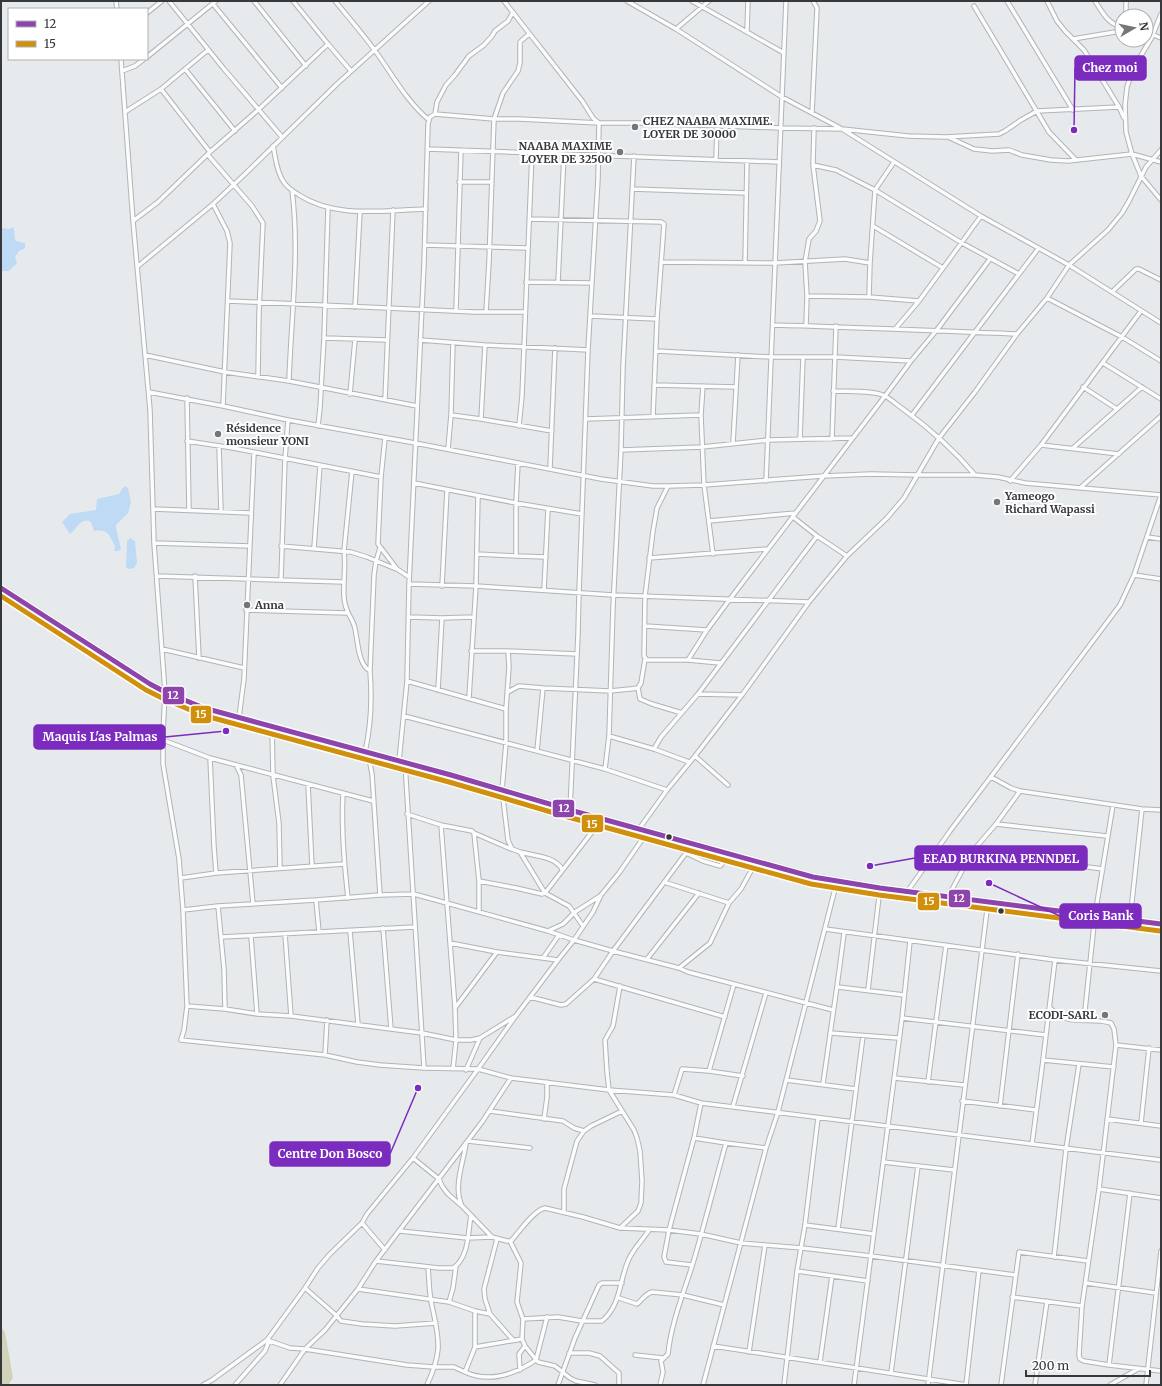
<svg xmlns="http://www.w3.org/2000/svg" width="1162" height="1386" viewBox="0 0 1162 1386" font-family="Merriweather,serif">
<style>
.green{fill:#d1d3b9}
.water{fill:#bedaf4}
.lines{fill:none;stroke-linecap:round;stroke-linejoin:round}
.street-casing{stroke:#b1b4b5;stroke-width:5.5}
.secondary-casing{stroke:#b1b4b5;stroke-width:8}
.street{stroke:#fbfcfc;stroke-width:3.5}
.secondary{stroke:#fbfcfc;stroke-width:5.5}
.bus-1-casing{stroke:#fff;stroke-width:8}
.bus-2-casing{stroke:#fff;stroke-width:8}
.bus-1{stroke:#8e44ad;stroke-width:5}
.bus-2{stroke:#d0900c;stroke-width:5}
.poi-dot{fill:#747679;stroke:#fff;stroke-width:1.5}
.bus-dot{fill:#36383b;stroke:#fff;stroke-width:1.5}
.labels{text-anchor:middle;dominant-baseline:central;stroke-width:4;stroke-linejoin:round;paint-order:stroke}
.poi-label{font-size:11px;font-weight:bold;fill:#36383b;stroke:#fff;text-anchor:start}
.leader{fill:none;stroke:#7b2cbf;stroke-width:1.5}
.callout-dot{fill:#7b2cbf;stroke:#fff;stroke-width:1.5}
.callout{fill:#7b2cbf;stroke:#7b2cbf;stroke-width:1.5}
.callout-label{font-size:12px;text-anchor:middle;font-weight:bold;fill:#fff}
.line-badge{stroke:#fff;stroke-width:1.5}
.badge-label{font-size:11px;text-anchor:middle;font-weight:bold;fill:#fff}
</style>
<rect width="100%" height="100%" fill="#e7eaed"/>
<path class="green" d="M 1,1327 L 5,1332 L 13,1378 L 8,1385 L 1,1385 Z"/>
<path class="water" d="M 13,227 C 16,232 13,236 16,241 L 25,243 L 25,248 L 19,251 L 15,257 L 17,263 L 9,271 L 1,271 L 1,228 L 9,229 Z
M 125,486 L 128,488 L 131,502 L 128,513 L 116,525 L 116,528 L 121,549 L 118,551 L 114,551 L 115,546 C 109,535 108,529 94,531 L 91,522 C 81,516 77,529 70,534 L 62,522 L 70,514 L 96,510 L 97,499 L 119,494 L 122,489 Z
M 130,538 L 135,541 L 137,563 L 134,568 L 130,569 L 126,568 L 127,541 Z"/>
<g class="lines">
<defs>
<path id="street" d="M 116,1 L 117,9
M 169,1 L 224,69 L 282,137
M 254,1 L 306,66
M 335,1 C 349,18 363,34 376,52 C 392,74 407,102 429,120
M 504,1 L 583,102 L 593,118 L 599,123 L 598,179 L 588,350 L 579,592 L 578,634 L 570,810
M 627,1 L 676,29 L 782,97 L 842,129 L 981,216 L 1069,265 L 1161,323
M 692,1 L 784,53
M 1007,1 L 1073,110
M 1047,1 L 1057,21 L 1065,31 L 1084,50 L 1119,107 L 1124,118
M 1095,1 C 1102,12 1108,24 1122,27
M 1126,1 L 1126,16
M 213,4 L 282,88
M 974,6 L 1049,132 L 1075,159
M 147,13 L 162,1
M 1161,14 L 1152,37 L 1133,69 L 1127,87 L 1125,105 L 1126,132 L 1132,154 L 1141,176 L 1161,200
M 676,29 L 709,1
M 747,31 L 748,1
M 1146,32 L 1161,38
M 1073,39 L 1115,32 L 1122,30
M 328,44 L 351,71
M 147,57 L 216,1
M 121,59 L 133,221 L 150,410 L 154,543 L 165,692 L 163,734 L 163,764 L 179,859 L 183,910 L 187,1006 L 184,1030 L 181,1040 L 325,1055 L 357,1062 L 380,1065 L 424,1068 L 478,1069 L 511,1078 L 609,1090 L 674,1095 L 701,1103 L 1161,1160
M 185,69 L 235,131
M 122,71 L 135,66 L 144,59
M 161,89 L 210,152
M 125,112 L 161,89 L 208,50
M 812,113 L 817,8 L 813,1
M 435,114 L 437,102 L 446,85 L 455,75 L 469,56 L 484,45 L 492,36 L 495,31 L 508,21 L 513,12
M 948,137 L 974,149 L 992,151 L 1009,150 L 1022,155 L 1051,160 L 1068,161 L 1132,154 L 1161,162
M 273,146 C 276,159 276,170 283,181 C 287,188 293,191 299,195 C 336,219 384,210 426,209
M 428,149 L 779,162
M 208,155 L 252,206 L 263,223 L 259,312 L 258,377
M 716,159 L 717,126
M 813,165 L 836,170 L 875,190 L 962,243 L 1019,274
M 459,182 L 492,182
M 632,189 L 746,193
M 213,204 L 227,231 L 230,243 L 223,406
M 529,219 L 661,222 L 664,224 L 657,319 L 653,417
M 133,221 L 158,202 L 210,152 L 258,110 L 328,44 L 293,1
M 873,226 L 943,268
M 425,245 L 527,248
M 661,262 L 775,263 L 845,259 L 870,263
M 745,263 L 747,161
M 137,267 L 213,204 L 244,175 L 337,84 L 429,1
M 526,282 L 592,283
M 558,282 L 564,154
M 1112,292 L 1136,269 L 1139,269 L 1161,280
M 807,296 L 869,297 L 919,301
M 869,297 L 870,263 L 875,190 L 894,162
M 1047,298 L 1122,337 L 1161,361
M 229,301 L 475,312 L 524,312
M 355,307 L 360,211
M 456,311 L 461,150
M 486,312 L 489,262 L 494,119 L 503,93 L 518,71 L 520,63 L 520,42 L 529,34
M 590,316 L 657,319
M 773,325 C 854,327 936,331 1017,334
M 806,326 L 807,296 L 805,262 L 809,239 L 816,231 L 820,221 L 813,165 L 814,128
M 896,328 L 919,301 L 981,216
M 324,338 L 387,340
M 420,340 L 485,345 L 588,350
M 656,351 L 771,357 L 835,357 L 911,361
M 145,355 L 225,372 L 289,381 L 417,406
M 1103,363 L 1161,399
M 289,381 C 291,318 300,254 292,190
M 654,385 L 736,387
M 703,386 L 701,415 L 704,485 L 713,554
M 1083,387 L 1117,409
M 833,391 C 848,392 872,390 885,396 C 891,399 897,405 903,409 C 929,428 954,450 975,475
M 149,392 L 223,406 L 288,420 L 415,443 L 601,479 L 653,486 L 668,486 L 704,485 L 823,476 L 871,474 L 918,475 L 975,475 L 998,477 L 1025,483 L 1161,495
M 350,394 L 355,340
M 187,398 L 189,510
M 385,400 L 393,210
M 451,415 L 481,419 L 552,431
M 912,415 L 1038,249
M 481,419 L 485,345
M 586,419 L 701,415
M 318,426 L 320,408 L 324,338 L 328,208
M 519,426 L 522,396 L 532,153
M 385,438 L 381,477 L 378,544 L 397,569 L 409,577
M 800,439 L 803,357
M 832,439 L 836,326
M 187,441 L 233,448 L 381,477
M 733,443 L 738,355
M 1041,445 L 1119,454
M 219,446 L 221,511
M 1073,448 L 1142,387
M 448,449 L 451,415 L 453,343
M 621,450 L 702,447 L 768,440 L 853,438
M 550,468 L 555,348
M 352,471 L 344,551 C 346,566 343,581 344,597 C 345,612 350,614 354,625 C 358,637 357,664 370,671 C 372,697 371,726 365,752
M 766,481 L 786,1
M 1010,481 L 1041,445 L 1141,311
M 414,483 L 516,503 L 582,514
M 668,486 L 657,508 L 653,531 L 645,596 L 644,656 L 647,660 L 688,660 L 720,663
M 1080,488 L 1161,416
M 153,509 L 251,513
M 793,517 L 817,536 L 847,556
M 709,521 L 796,513
M 1147,537 L 1161,539
M 154,543 L 250,546
M 281,546 L 351,552 L 367,557 L 396,569
M 314,548 L 320,465
M 477,554 L 516,556 L 516,503 L 518,463
M 516,556 L 546,557
M 649,558 L 768,549
M 1134,575 L 1161,579
M 157,576 L 343,582
M 195,576 L 199,658
M 281,580 L 285,459 L 288,420
M 409,584 L 476,586 L 613,595 L 809,602
M 442,586 L 447,490
M 544,590 L 548,509
M 246,610 L 347,613
M 409,617 L 442,618 L 473,617
M 645,626 L 707,630
M 162,649 L 244,668
M 471,651 L 508,651 L 577,654
M 508,651 L 509,667 L 506,709 L 506,743 L 502,790 L 508,840 L 512,849 L 520,852 L 545,893 L 569,906 L 583,926
M 688,660 L 707,630 L 730,599 L 885,396 L 911,361 L 936,331 L 990,259
M 370,671 L 374,575 L 376,561 L 380,548
M 407,681 L 506,709
M 638,688 L 640,699 L 652,704 L 682,713
M 438,690 L 442,618
M 508,692 L 519,686 L 543,688 L 610,691 L 630,689 L 638,688 L 641,683 L 645,659
M 698,694 L 742,695
M 469,698 L 476,586 L 478,496
M 404,716 L 605,769 L 667,790
M 239,717 L 244,679 L 254,453
M 272,727 L 273,776 L 279,823 L 280,868
M 609,736 L 654,749 L 689,762
M 163,740 L 210,758 L 373,801
M 654,749 L 661,737 L 698,694 L 817,536
M 537,751 L 543,688
M 368,753 L 372,774 L 380,895
M 695,756 L 728,785
M 210,758 L 214,847 L 216,873
M 399,761 L 407,681 L 409,584 L 424,264 L 428,124 L 430,117 L 435,114 L 494,119 L 519,119 L 599,123 L 641,123 L 781,128 L 842,129 L 908,136 L 946,137 L 999,134 L 1005,131 L 1021,120 L 1037,111 L 1119,107
M 405,763 L 424,1068
M 236,765 L 241,775 L 253,904
M 605,769 L 609,736 L 613,607 L 621,450 L 623,367 L 634,156
M 991,777 L 1011,788 L 1020,791 L 1142,809 L 1161,810
M 308,784 L 312,866
M 343,794 C 341,829 344,863 348,898
M 407,814 L 441,825 L 472,831 L 474,833 L 479,881 L 479,912
M 996,824 L 1107,836
M 441,825 L 455,1008 L 456,1040 L 453,1069
M 639,829 L 667,790 L 695,756 L 742,695 L 809,602 L 847,556 L 887,518 L 904,498 L 939,438 L 975,392 L 1017,334 L 1047,298 L 1069,265 L 1108,230 L 1122,213 L 1129,201 L 1146,167 L 1161,150
M 474,833 L 511,849
M 520,852 C 534,856 554,856 562,869
M 972,852 L 1103,869
M 686,853 L 703,861 L 720,866 L 722,864 L 725,853
M 181,878 L 216,873 L 344,864
M 479,881 L 516,888 L 542,894 L 545,893
M 664,882 L 729,903
M 907,892 L 950,831 L 1120,605 L 1134,575 L 1161,495
M 545,893 L 602,819
M 948,897 L 972,852 L 996,824 L 1020,791
M 316,900 L 319,932
M 218,906 L 224,969 L 225,1009
M 183,910 L 218,906 L 316,900 L 380,895 L 414,894 L 548,931 L 574,940 L 613,951 L 679,968 L 688,972 L 833,1010
M 1130,920 L 1142,809
M 383,928 L 391,1029
M 825,929 L 1055,960 L 1161,971
M 350,931 L 358,1024
M 548,931 L 563,924 L 575,912 L 600,896
M 285,934 L 291,1016
M 251,936 L 257,1014
M 221,937 L 415,927
M 450,943 L 497,952 L 558,960
M 543,958 L 559,935
M 647,959 L 699,893
M 679,968 L 710,943 L 729,903 L 741,889 L 756,862
M 594,979 L 725,1017
M 734,984 L 709,1071 L 743,1076
M 620,986 L 613,1026 L 605,1040 L 607,1072 L 609,1090 L 634,1130 L 637,1138 L 640,1151 L 642,1181 L 641,1203 L 638,1211 L 620,1228
M 838,987 L 904,995
M 868,990 L 880,888
M 530,997 L 561,1005 L 566,1004 L 594,979 L 613,951 L 686,853 L 690,843
M 187,1006 L 225,1009 L 257,1014 L 291,1016 L 391,1029 L 422,1033 L 456,1040 L 471,1040 L 480,1038 L 514,1017
M 455,1008 L 497,952
M 1050,1008 C 1069,1028 1087,1016 1111,1023 L 1114,1029 L 1116,1045 L 1161,1050
M 902,1018 L 1046,1035
M 1084,1020 L 1095,915 L 1113,805
M 830,1033 L 898,1038
M 1116,1045 L 1099,1189 L 1082,1306 L 1079,1355 L 1080,1359 L 1084,1361 L 1109,1365 L 1161,1371
M 325,1055 L 327,1020
M 1043,1060 L 1114,1067
M 466,1070 L 480,1038
M 894,1078 L 964,1085
M 786,1080 L 856,1089
M 928,1082 L 946,945
M 823,1084 C 830,1033 838,983 844,933
M 674,1095 L 682,1069 L 709,1071
M 962,1101 L 1036,1110
M 733,1106 L 766,993
M 1000,1106 L 1018,954
M 490,1111 L 563,1121 L 574,1128 L 584,1131
M 544,1119 L 547,1097 L 547,1082
M 1107,1119 L 1161,1126
M 1141,1123 L 1149,1048
M 468,1141 L 530,1148
M 726,1143 L 766,1148
M 1032,1144 L 1043,1060 L 1055,960
M 413,1158 L 439,1179 L 442,1186 L 448,1194 L 463,1207 L 492,1237 L 507,1241 L 511,1241 C 519,1232 534,1210 545,1208 L 583,1217 L 620,1228 L 669,1230 L 701,1234 L 741,1243 L 802,1248 L 871,1256 L 1015,1275
M 883,1162 L 954,1170
M 1099,1189 L 1161,1198
M 462,1206 C 453,1188 463,1163 466,1144
M 564,1212 L 564,1189 L 577,1141 L 584,1131 L 591,1126 L 622,1111
M 362,1223 L 385,1250
M 805,1225 L 874,1234
M 838,1229 L 863,1036
M 400,1231 L 467,1238 L 492,1237
M 510,1241 L 521,1263 L 517,1302 L 523,1319 L 522,1339 L 525,1346 L 538,1362 L 555,1366 L 570,1378 L 576,1381 L 595,1385
M 1054,1257 L 1066,1149 L 1079,1064
M 376,1261 L 439,1268 L 453,1268 C 469,1258 468,1232 471,1215
M 692,1265 L 666,1262 L 664,1257 L 669,1230 L 694,1138 L 701,1103
M 456,1266 L 453,1288 L 449,1302 L 475,1311 L 490,1314 L 513,1340
M 797,1271 L 868,1281
M 1086,1283 L 1156,1293
M 305,1288 L 336,1315 L 341,1321 L 362,1324 L 395,1326 L 436,1323
M 358,1289 L 449,1302
M 1012,1297 L 1082,1306
M 619,1298 L 637,1304 C 642,1300 645,1294 652,1292 L 683,1295 L 724,1305
M 490,1314 L 485,1299 L 484,1289 L 497,1239
M 523,1319 L 558,1317 L 582,1321 L 602,1321 C 621,1305 619,1282 628,1261 C 632,1250 642,1241 649,1230
M 267,1340 L 290,1348 L 305,1349 L 325,1330 L 358,1289 L 376,1261 L 482,1122 L 511,1078
M 713,1346 L 967,1385
M 475,1347 L 522,1339
M 749,1352 L 765,1245
M 569,1353 L 589,1353 L 600,1356 L 619,1373 L 619,1385
M 635,1355 L 663,1358
M 820,1362 L 832,1276
M 1109,1365 L 1130,1193
M 520,1370 L 519,1354 L 525,1346
M 465,1372 C 489,1383 515,1374 536,1360 L 547,1317
M 891,1373 L 918,1166
M 203,1385 L 212,1380 L 267,1340 L 305,1288 L 318,1268 L 330,1254 L 362,1223 L 367,1214 L 413,1158 L 478,1069 L 515,1017 L 558,960 L 574,940 L 593,912 L 601,895 L 619,873 L 648,831
M 235,1385 L 265,1351 L 269,1341
M 280,1385 L 305,1349 L 407,1365 L 434,1367 L 454,1367 L 465,1372 L 475,1347 L 475,1311
M 427,1385 C 432,1374 437,1362 438,1349 C 439,1333 434,1317 431,1301 C 429,1290 429,1278 428,1267
M 558,1385 L 575,1338 L 599,1285 L 602,1283 L 622,1283
M 660,1385 L 663,1372 L 661,1361 L 668,1354 C 671,1323 684,1292 693,1263 C 705,1223 715,1183 726,1143 L 694,1138
M 703,1385 L 766,1148 L 778,1112 L 837,881
M 784,1385 L 797,1271 L 805,1225 L 818,1118
M 854,1385 L 902,1018 L 910,941
M 928,1385 L 988,902
M 966,1385 L 979,1270
M 1001,1385 L 1019,1252 L 1088,1261
M 1035,1385 L 1047,1301
M 1110,1385 L 1138,1369
M 1146,1385 L 1161,1251"/>
<path id="secondary" d="M 1,588 L 150,684 L 165,692 L 204,708 L 272,727 L 451,775 L 570,810 L 813,877 L 880,888 L 1161,924"/>
</defs>
<use href="#street" class="street-casing"/>
<use href="#secondary" class="secondary-casing"/>
<use href="#street" class="street"/>
<use href="#secondary" class="secondary"/>
<defs>
<path id="bus-1" d="M 1,588 L 150,684 L 165,692 L 204,708 L 451,775 L 570,810 L 813,877 L 880,888 L 1161,924"/>
<path id="bus-2" d="M 1,596 L 146,690 L 162,698 L 202,715 L 449,782 L 568,817 L 811,884 L 879,895 L 1160,931"/>
</defs>
<use href="#bus-1" class="bus-1-casing"/>
<use href="#bus-2" class="bus-2-casing"/>
<use href="#bus-1" class="bus-1"/>
<use href="#bus-2" class="bus-2"/>
</g>
<g class="poi-dot">
<circle cx="635" cy="127" r="4"/>
<circle cx="620" cy="152" r="4"/>
<circle cx="218" cy="434" r="4"/>
<circle cx="997" cy="502" r="4"/>
<circle cx="247" cy="605" r="4"/>
<circle cx="1105" cy="1015" r="4"/>
</g>
<g class="bus-dot">
<circle cx="669" cy="837" r="3.5"/>
<circle cx="1001" cy="911" r="3.5"/>
</g>
<g class="labels">
<g class="poi-label">
<text x="643" y="121">CHEZ NAABA MAXIME.<tspan x="643" dy="13">LOYER DE 30000</tspan></text>
<text x="612" y="146" text-anchor="end">NAABA MAXIME<tspan x="612" dy="13">LOYER DE 32500</tspan></text>
<text x="226" y="428">Résidence<tspan x="226" dy="13">monsieur YONI</tspan></text>
<text x="1005" y="496">Yameogo<tspan x="1005" dy="13">Richard Wapassi</tspan></text>
<text x="255" y="605">Anna</text>
<text x="1097" y="1015" text-anchor="end">ECODI-SARL</text>
</g>
</g>
<path class="leader" d="M1074 130L1075 68M226 731L165 737M870 866L915 858M989 883L1060 916M418 1088L390 1154"/>
<g class="callout-dot">
<circle cx="1074" cy="130" r="4"/>
<circle cx="226" cy="731" r="4"/>
<circle cx="870" cy="866" r="4"/>
<circle cx="989" cy="883" r="4"/>
<circle cx="418" cy="1088" r="4"/>
</g>
<g class="callout">
<rect x="1075" y="56" width="71" height="24" rx="4"/>
<rect x="34" y="725" width="131" height="24" rx="4"/>
<rect x="915" y="846" width="172" height="24" rx="4"/>
<rect x="1060" y="904" width="81" height="24" rx="4"/>
<rect x="270" y="1142" width="120" height="24" rx="4"/>
</g>
<g class="callout-label">
<text x="1110" y="72">Chez moi</text>
<text x="100" y="741">Maquis L'as Palmas</text>
<text x="1001" y="863">EEAD BURKINA PENNDEL</text>
<text x="1101" y="920">Coris Bank</text>
<text x="330" y="1158">Centre Don Bosco</text>
</g>
<g class="line-badge">
<rect x="162" y="686" width="23" height="19" rx="4" fill="#8e44ad"/>
<rect x="190" y="705" width="22" height="19" rx="4" fill="#d0900c"/>
<rect x="552" y="799" width="23" height="19" rx="4" fill="#8e44ad"/>
<rect x="581" y="814" width="23" height="19" rx="4" fill="#d0900c"/>
<rect x="948" y="889" width="23" height="19" rx="4" fill="#8e44ad"/>
<rect x="917" y="892" width="23" height="19" rx="4" fill="#d0900c"/>
</g>
<g class="badge-label">
<text x="173" y="699">12</text>
<text x="201" y="718">15</text>
<text x="564" y="812">12</text>
<text x="592" y="828">15</text>
<text x="959" y="902">12</text>
<text x="929" y="905">15</text>
</g>
<rect width="1162" height="1386" fill="none" stroke="#36383b" stroke-width="4"/>
<rect x="8" y="8" width="140" height="52" fill="#ffffff" stroke="#afafb1"/>
<rect x="16" y="21" width="20" height="6" fill="#8e44ad" stroke="#afafb1"/>
<text x="44" y="28" font-size="12" fill="#36383b">12</text>
<rect x="16" y="41" width="20" height="6" fill="#d0900c" stroke="#afafb1"/>
<text x="44" y="48" font-size="12" fill="#36383b">15</text>
<g transform="translate(1134 28) rotate(81)"><circle r="19" fill="#ffffff" stroke="#afafb1"/>
<path d="M0-3L7 15L0 10L-7 15Z" fill="#747679"/>
<text y="-6" font-size="11" font-weight="bold" text-anchor="middle" fill="#36383b">N</text>
</g>
<path d="M1026 1370v6h124v-6" fill="none" stroke="#36383b" stroke-width="2"/>
<text x="1032" y="1370" font-size="12" fill="#36383b" stroke="#ffffff" stroke-width="3" paint-order="stroke">200 m</text>
</svg>
